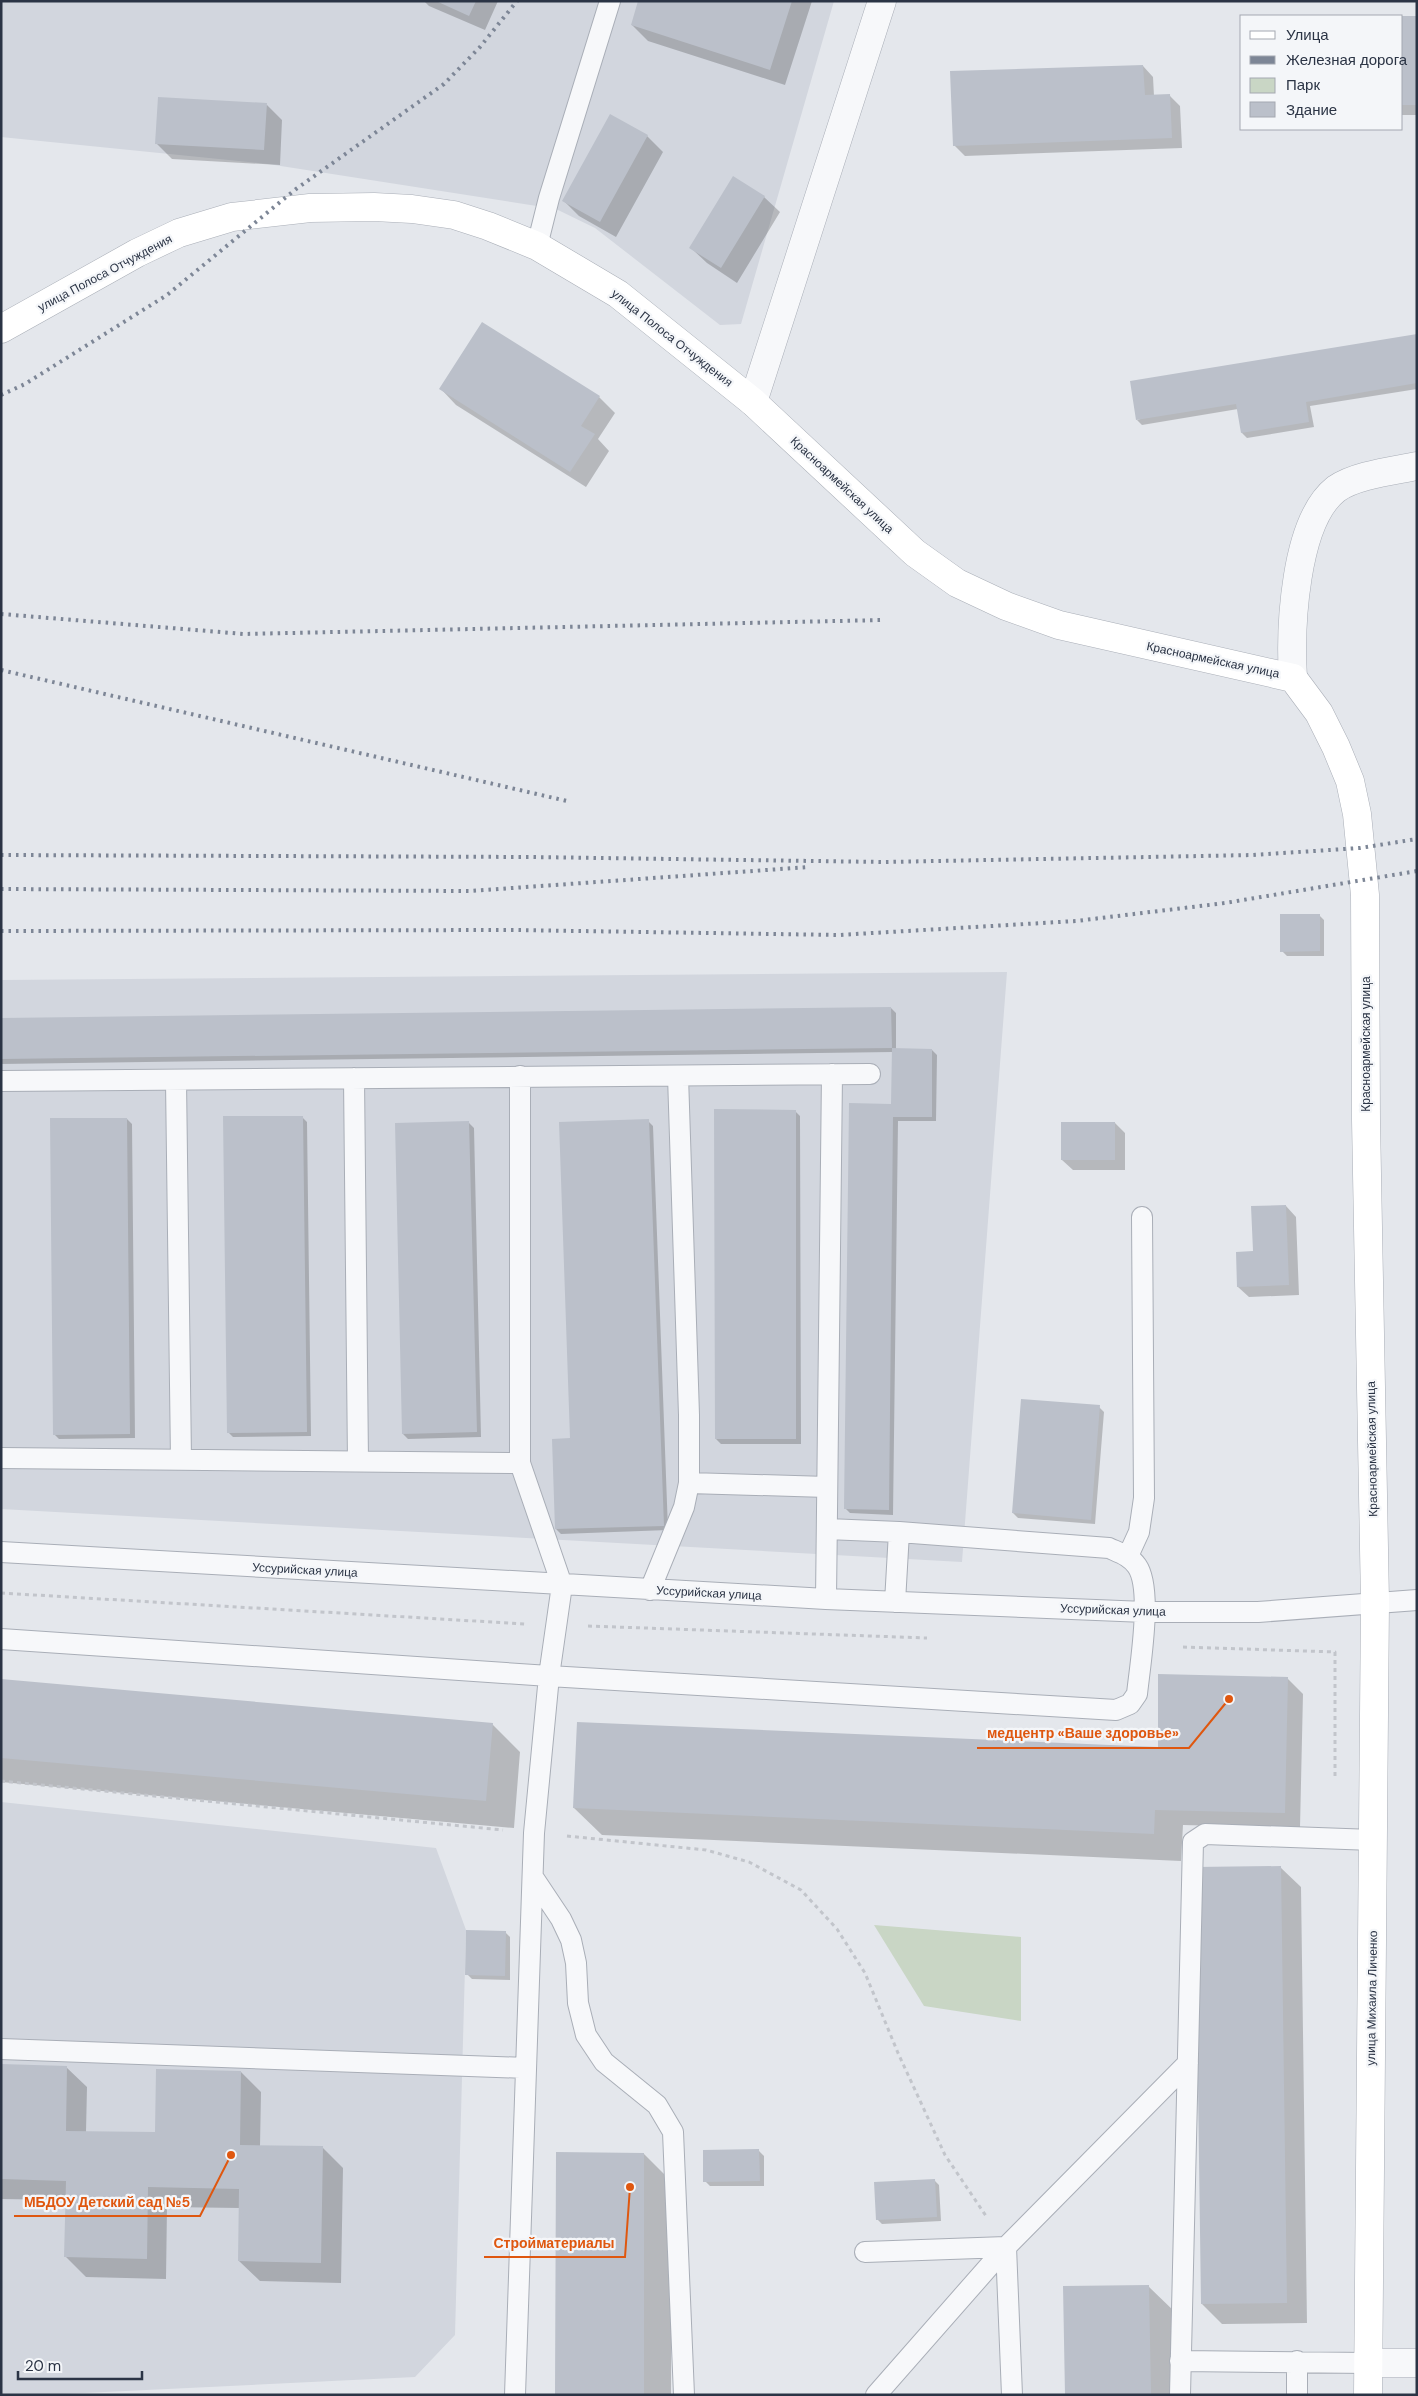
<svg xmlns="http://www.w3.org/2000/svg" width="1418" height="2396" viewBox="0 0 1418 2396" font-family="'DM Sans',sans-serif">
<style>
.built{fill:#d2d6de}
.green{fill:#c9d6c5}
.shadow{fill:#0003}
.building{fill:#bbc0ca}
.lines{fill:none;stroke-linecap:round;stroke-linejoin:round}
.service-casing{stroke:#a9aeb7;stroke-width:22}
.minor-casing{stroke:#a9aeb7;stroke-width:29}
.secondary-casing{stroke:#a9aeb7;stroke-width:29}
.path{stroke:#c2c5cb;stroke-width:3;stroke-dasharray:4 4;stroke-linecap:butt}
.service{stroke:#f7f8fa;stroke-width:20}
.minor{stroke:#f7f8fa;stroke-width:28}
.secondary{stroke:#fff;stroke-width:28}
.rail{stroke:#7d8696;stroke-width:4;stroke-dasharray:2.5 5;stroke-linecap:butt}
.labels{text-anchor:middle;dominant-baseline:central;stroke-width:4.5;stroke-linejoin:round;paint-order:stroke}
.street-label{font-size:12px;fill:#2b3445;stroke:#f4f6f9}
.leader{fill:none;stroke:#df570f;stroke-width:2}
.callout-dot{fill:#df570f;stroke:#f4f6f9;stroke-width:2}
.callout-label{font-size:14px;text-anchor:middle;font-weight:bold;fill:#df570f;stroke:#f4f6f9;stroke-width:4.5;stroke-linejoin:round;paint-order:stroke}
</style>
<rect width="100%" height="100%" fill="#e4e7ec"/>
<path class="built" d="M 1,1 L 834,1 L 741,324 L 720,325 L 595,228 L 556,209 L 268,164 L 1,137 Z
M 1007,972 L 962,1562 L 1,1509 L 1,980 Z
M 1,1802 L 436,1848 L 466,1930 L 455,2335 L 415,2377 L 42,2395 L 1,2395 Z"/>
<path class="green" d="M 874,1925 L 1021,1937 L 1021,2021 L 924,2006 Z"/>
<path class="shadow" d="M 424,1 L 498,1 L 485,30 L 429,6 Z
M 640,1 L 812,1 L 785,85 L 648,41 L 632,25 Z
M 1402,18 L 1417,18 L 1417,115 L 1402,115 Z
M 1143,66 L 1153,77 L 1154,96 L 1170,96 L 1180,106 L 1182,148 L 965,156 L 954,145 Z
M 267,105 L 282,120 L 280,165 L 172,159 L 156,143 Z
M 647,136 L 663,152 L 616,237 L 579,216 L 564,201 Z
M 764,197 L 780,212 L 737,283 L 707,263 L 691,248 Z
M 1417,335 L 1417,389 L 1310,406 L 1314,427 L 1247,438 L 1242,433 L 1238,409 L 1142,425 L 1137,420 Z
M 441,389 L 599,397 L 615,413 L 598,439 L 609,451 L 586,487 L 456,405 Z
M 1319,915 L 1324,920 L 1324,956 L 1287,956 L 1282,951 Z
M 891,1008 L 896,1013 L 896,1049 L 932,1050 L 937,1055 L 936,1121 L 898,1121 L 893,1515 L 850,1513 L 845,1508 L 892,1105 L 893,1052 L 1,1064 L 1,1019 Z
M 795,1111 L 800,1116 L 801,1444 L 721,1444 L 716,1439 Z
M 302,1117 L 307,1122 L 311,1436 L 233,1437 L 228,1432 Z
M 127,1119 L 132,1124 L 135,1438 L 59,1439 L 54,1434 Z
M 648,1121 L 653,1126 L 668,1530 L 561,1534 L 556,1529 Z
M 469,1123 L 474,1128 L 481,1437 L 408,1439 L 403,1434 Z
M 1115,1123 L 1125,1133 L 1125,1170 L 1073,1170 L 1062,1160 Z
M 1286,1206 L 1296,1217 L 1299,1295 L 1249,1297 L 1238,1287 Z
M 1099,1407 L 1104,1412 L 1095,1524 L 1018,1518 L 1013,1513 Z
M 1159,1676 L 1287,1678 L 1303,1694 L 1300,1828 L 1183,1825 L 1181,1861 L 602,1835 L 574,1808 L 1158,1748 Z
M 1,1680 L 492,1724 L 520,1752 L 514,1828 L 1,1782 Z
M 1280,1867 L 1301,1887 L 1307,2323 L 1222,2324 L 1202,2304 Z
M 505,1932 L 510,1937 L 510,1980 L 472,1979 L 467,1974 Z
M 1,2066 L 66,2067 L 87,2087 L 86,2132 L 156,2133 L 241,2072 L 261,2092 L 260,2146 L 323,2148 L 343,2168 L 341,2283 L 260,2281 L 239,2261 L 240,2208 L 167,2207 L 166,2279 L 86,2277 L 66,2257 L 67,2200 L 1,2199 Z
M 759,2151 L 764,2156 L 764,2186 L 710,2186 L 705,2181 Z
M 644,2154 L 671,2181 L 671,2395 L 556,2395 Z
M 934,2180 L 939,2185 L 941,2221 L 882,2224 L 877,2219 Z
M 1148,2286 L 1176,2313 L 1177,2395 L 1066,2395 Z"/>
<path class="building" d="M 436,1 L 476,1 L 469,16 Z
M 638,1 L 792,1 L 770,70 L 631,25 Z
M 1402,16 L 1417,16 L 1417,105 L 1402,105 Z
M 1143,65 L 1145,95 L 1170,94 L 1172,138 L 953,146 L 950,71 Z
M 158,97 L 267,103 L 264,150 L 155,144 Z
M 610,114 L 648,135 L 600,222 L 562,201 Z
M 733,176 L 765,196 L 721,268 L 689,248 Z
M 482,322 L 600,396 L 581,426 L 595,434 L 570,472 L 439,389 Z
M 1417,334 L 1417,383 L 1306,402 L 1309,422 L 1241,433 L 1236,404 L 1136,420 L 1130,381 Z
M 1280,914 L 1320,914 L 1320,951 L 1280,952 Z
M 891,1007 L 892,1048 L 1,1059 L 1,1018 Z
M 892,1048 L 932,1049 L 932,1117 L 893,1117 L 889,1510 L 844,1509 L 849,1103 L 891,1104 Z
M 714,1109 L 796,1110 L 796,1439 L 715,1439 Z
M 223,1116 L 303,1116 L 307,1432 L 227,1433 Z
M 50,1118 L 127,1118 L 130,1434 L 53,1435 Z
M 649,1119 L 664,1526 L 555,1529 L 552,1439 L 570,1438 L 559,1122 Z
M 469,1121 L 477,1432 L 402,1434 L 395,1123 Z
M 1061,1122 L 1115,1122 L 1115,1160 L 1061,1160 Z
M 1286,1205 L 1289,1285 L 1237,1287 L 1236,1252 L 1253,1251 L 1251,1206 Z
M 1021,1399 L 1100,1405 L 1091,1520 L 1012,1513 Z
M 1158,1674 L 1288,1677 L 1285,1813 L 1155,1810 L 1154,1834 L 573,1808 L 577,1722 L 1158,1747 Z
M 1,1679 L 493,1723 L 486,1801 L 1,1758 Z
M 1281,1866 L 1287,2303 L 1201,2304 L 1195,1867 Z
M 466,1930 L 506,1931 L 505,1976 L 465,1975 Z
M 1,2064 L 67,2066 L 66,2131 L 155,2132 L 156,2069 L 241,2071 L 240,2145 L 323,2146 L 321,2263 L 238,2261 L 239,2189 L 148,2187 L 147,2259 L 64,2257 L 66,2181 L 1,2179 Z
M 759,2149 L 760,2181 L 703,2182 L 703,2150 Z
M 556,2152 L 644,2153 L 644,2395 L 555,2395 Z
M 935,2179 L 937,2217 L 876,2220 L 874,2182 Z
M 1149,2285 L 1151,2395 L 1065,2395 L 1063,2286 Z"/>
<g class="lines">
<defs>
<path id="service" d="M 537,246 L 549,198 L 610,1
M 354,1078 L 358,1461
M 1,1081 L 870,1074
M 176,1081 L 181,1460
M 1,1458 L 520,1463
M 689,1483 L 827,1487
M 827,1529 L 899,1532
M 1,1552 L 826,1599 L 1145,1612 L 1258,1612 L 1417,1600
M 1128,1556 L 1139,1532 L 1144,1498 L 1142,1217
M 650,1590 L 684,1507 L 689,1483 L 689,1415 L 678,1076
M 826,1599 L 832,1074
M 1,1639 L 549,1676 L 1116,1710 L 1130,1704 L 1137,1694 C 1140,1665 1153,1589 1137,1566 C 1130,1556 1120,1553 1109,1548 L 899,1532 L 895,1602
M 533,1877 L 561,1919 L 571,1940 L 576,1963 L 578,2003 L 586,2035 L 604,2062 L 657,2105 L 673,2132 L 684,2395
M 1,2049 L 526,2068
M 865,2252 L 1006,2247 L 1012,2395
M 1180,2361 L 1368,2363
M 1297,2361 L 1297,2395
M 515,2395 L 534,1833 L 549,1676 L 562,1585 L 520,1463 L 520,1076
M 876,2395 L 1006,2247 L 1188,2063
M 1180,2395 L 1193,1842 L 1205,1834 L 1373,1840"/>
<path id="minor" d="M 753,402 L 882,1
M 1293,678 C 1290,629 1294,522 1336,489 C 1356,475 1393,471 1417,466
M 1368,2363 L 1417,2363"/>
<path id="secondary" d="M 1,329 L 137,253 L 179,233 L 232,217 L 310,208 L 374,207 L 412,209 L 454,215 L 488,226 L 537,246 L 618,294 L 753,402 L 915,553 L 957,583 L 1006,606 L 1059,625 L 1293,678 L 1319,713 L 1336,747 L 1350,781 L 1357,814 L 1365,895 L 1366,1120 L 1375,1602 L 1368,2395"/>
</defs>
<use href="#service" class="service-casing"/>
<use href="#minor" class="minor-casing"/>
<use href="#secondary" class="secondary-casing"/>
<path class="path" d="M 1,1593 L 525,1624
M 588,1626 L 927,1638
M 1183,1647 L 1335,1652 L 1335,1779
M 1,1781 L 503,1830
M 567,1836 L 706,1850 L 749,1862 L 801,1890 L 837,1929 L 865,1973 L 898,2053 L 945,2155 L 986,2216"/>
<use href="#service" class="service"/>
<use href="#minor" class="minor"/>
<use href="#secondary" class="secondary"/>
<path class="rail" d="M 1,395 L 25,384 L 167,295 L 296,189 L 444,84 L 480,47 L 517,1
M 1,614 L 244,634 L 883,620
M 1,670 L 567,801
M 1,855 L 530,857 L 884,862 L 1253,855 L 1360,848 L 1417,839
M 1,889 L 470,891 L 809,867
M 1,931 L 514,930 L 839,935 L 1076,921 L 1225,903 L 1417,871"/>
</g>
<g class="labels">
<g class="street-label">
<text transform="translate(105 273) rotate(-28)">улица Полоса Отчуждения</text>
<text transform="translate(672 338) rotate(38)">улица Полоса Отчуждения</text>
<text transform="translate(842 485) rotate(43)">Красноармейская улица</text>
<text transform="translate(1213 660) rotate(12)">Красноармейская улица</text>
<text transform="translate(1366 1044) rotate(-90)">Красноармейская улица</text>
<text transform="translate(1372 1449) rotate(-91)">Красноармейская улица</text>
<text transform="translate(305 1570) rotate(3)">Уссурийская улица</text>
<text transform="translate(709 1593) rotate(3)">Уссурийская улица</text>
<text transform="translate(1113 1610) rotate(2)">Уссурийская улица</text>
<text transform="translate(1372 1998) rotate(-89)">улица Михаила Личенко</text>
</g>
</g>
<path class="leader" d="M1229 1699L1189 1748H977M231 2155L200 2216H14M630 2187L625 2257H484"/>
<g class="callout-dot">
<circle cx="1229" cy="1699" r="5"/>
<circle cx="231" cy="2155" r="5"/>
<circle cx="630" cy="2187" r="5"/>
</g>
<g class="callout-label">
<text x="1083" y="1738">медцентр «Ваше здоровье»</text>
<text x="107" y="2207">МБДОУ Детский сад №5</text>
<text x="554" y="2248">Стройматериалы</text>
</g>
<rect width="1418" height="2396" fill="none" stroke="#2b3445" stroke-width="5"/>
<rect x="1240" y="15" width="162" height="115" fill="#f4f6f9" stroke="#a4a8b1"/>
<rect x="1250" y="31" width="25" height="8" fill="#ffffff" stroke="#a4a8b1"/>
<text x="1286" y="40" font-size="15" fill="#2b3445">Улица</text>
<rect x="1250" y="56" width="25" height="8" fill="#7d8696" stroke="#a4a8b1"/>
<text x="1286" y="65" font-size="15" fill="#2b3445">Железная дорога</text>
<rect x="1250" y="78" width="25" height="15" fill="#c9d6c5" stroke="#a4a8b1"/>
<text x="1286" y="90" font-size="15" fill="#2b3445">Парк</text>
<rect x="1250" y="102" width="25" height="15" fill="#bbc0ca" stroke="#a4a8b1"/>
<text x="1286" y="115" font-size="15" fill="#2b3445">Здание</text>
<path d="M18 2371v8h124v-8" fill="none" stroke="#2b3445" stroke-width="2.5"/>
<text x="25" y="2371" font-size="15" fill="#2b3445" stroke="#f4f6f9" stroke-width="4" paint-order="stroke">20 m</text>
</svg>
